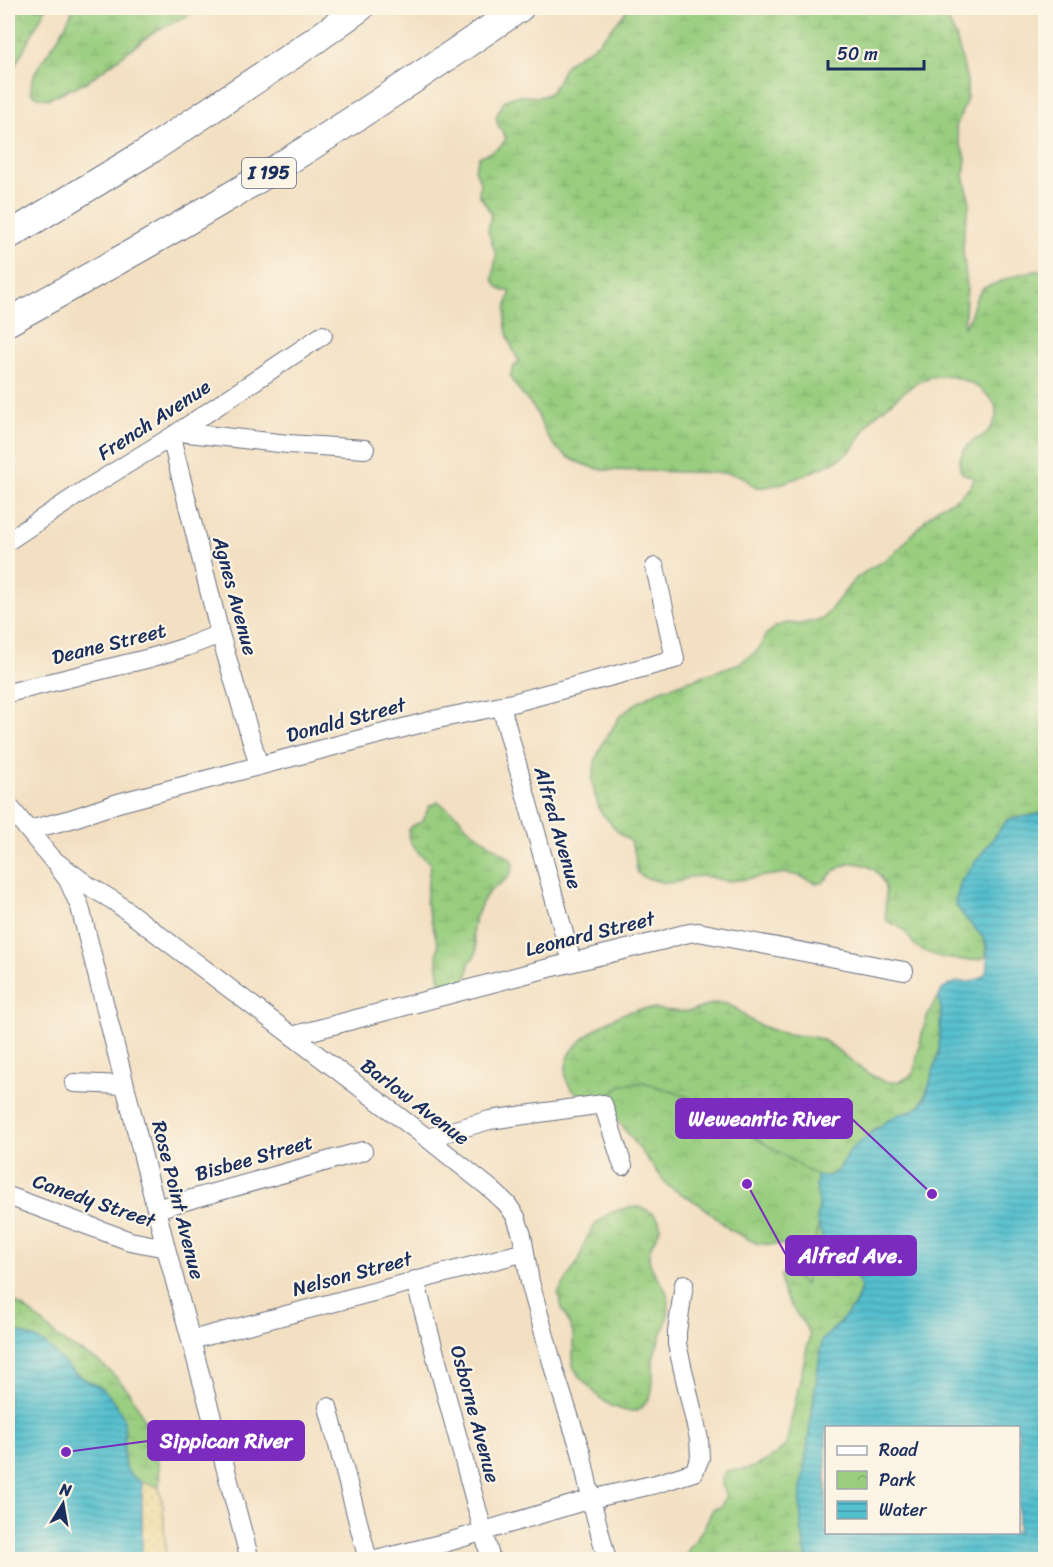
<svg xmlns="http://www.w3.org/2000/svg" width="1053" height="1567" viewBox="0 0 1053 1567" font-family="Sriracha,sans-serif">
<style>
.wetland{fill:url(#wetland-marsh);stroke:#5a7e6e;stroke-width:1.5}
.sand{fill:url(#sand-dots);stroke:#84847e;stroke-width:1.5}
.park{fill:url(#park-crowns);stroke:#5a7e6e;stroke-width:1.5}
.water{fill:url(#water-rules);stroke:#387896;stroke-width:1.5;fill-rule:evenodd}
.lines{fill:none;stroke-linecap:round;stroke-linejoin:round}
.minor-casing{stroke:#676d81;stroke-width:20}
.highway-casing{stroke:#676d81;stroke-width:29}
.minor{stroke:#fff;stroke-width:18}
.highway{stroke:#fff;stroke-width:27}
.labels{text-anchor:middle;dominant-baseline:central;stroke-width:4.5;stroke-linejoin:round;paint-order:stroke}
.shield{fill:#fcf5e5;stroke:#5e6a86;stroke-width:1.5}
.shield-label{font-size:18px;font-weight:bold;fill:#1b2f5e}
.street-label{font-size:20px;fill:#1b2f5e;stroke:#fcf5e5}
.leader{fill:none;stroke:#7b2cbf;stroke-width:2}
.callout-dot{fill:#7b2cbf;stroke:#fcf5e5;stroke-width:2}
.callout{fill:#7b2cbf;stroke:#7b2cbf;stroke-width:2}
.callout-label{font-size:21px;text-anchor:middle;font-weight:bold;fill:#fff}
</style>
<defs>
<pattern id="wetland-marsh" width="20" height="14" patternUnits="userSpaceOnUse" patternTransform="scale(1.5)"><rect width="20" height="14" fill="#99ce7f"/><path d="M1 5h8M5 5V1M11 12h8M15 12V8" fill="none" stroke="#83b170"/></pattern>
<pattern id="sand-dots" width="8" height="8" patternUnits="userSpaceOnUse" patternTransform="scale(1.5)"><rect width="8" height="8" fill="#eeda9e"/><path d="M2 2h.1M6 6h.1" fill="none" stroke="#ccbb8a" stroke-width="1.8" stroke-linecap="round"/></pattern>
<pattern id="park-crowns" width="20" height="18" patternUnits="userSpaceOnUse" patternTransform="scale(1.5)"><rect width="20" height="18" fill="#99ce7f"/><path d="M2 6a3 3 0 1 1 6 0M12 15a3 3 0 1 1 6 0" fill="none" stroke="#83b170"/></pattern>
<pattern id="water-rules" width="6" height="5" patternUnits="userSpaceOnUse" patternTransform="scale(1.5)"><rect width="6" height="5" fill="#54c0ce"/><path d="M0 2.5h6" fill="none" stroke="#459caa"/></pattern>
</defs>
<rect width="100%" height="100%" fill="#fcf5e5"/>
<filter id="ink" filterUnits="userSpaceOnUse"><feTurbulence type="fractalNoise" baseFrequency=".0167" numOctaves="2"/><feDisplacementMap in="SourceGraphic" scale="12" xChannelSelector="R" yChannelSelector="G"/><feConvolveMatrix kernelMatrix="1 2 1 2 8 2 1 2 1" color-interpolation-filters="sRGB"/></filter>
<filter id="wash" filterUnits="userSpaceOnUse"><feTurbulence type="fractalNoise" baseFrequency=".008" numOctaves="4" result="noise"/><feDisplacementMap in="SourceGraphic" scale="24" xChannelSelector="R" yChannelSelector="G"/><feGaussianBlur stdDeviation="1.35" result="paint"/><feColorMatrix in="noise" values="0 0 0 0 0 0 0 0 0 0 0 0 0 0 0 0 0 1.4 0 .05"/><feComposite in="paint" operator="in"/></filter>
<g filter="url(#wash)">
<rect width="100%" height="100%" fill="#f3e0c2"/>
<path class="wetland" d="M 8,8 L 46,8 L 8,79 Z
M 74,8 L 199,8 L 187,16 L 153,33 L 88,81 L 48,99 L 38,97 L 31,92 C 30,73 46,57 56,41 C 63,31 68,19 74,8 Z
M 629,8 L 940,8 L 947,18 L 956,37 L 967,80 L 967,98 L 956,127 L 960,144 L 966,158 L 964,175 L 970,203 L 964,228 L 963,252 L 967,286 L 964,327 L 970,318 L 975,300 L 983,288 L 1020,274 L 1046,269 L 1045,813 L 1007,820 L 961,881 L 955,904 C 959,909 963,915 967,920 C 979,933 987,937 986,957 C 966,964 935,959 917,947 C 911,943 909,934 902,929 C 897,925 891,924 886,920 C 884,909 887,897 885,887 C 879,865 854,856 836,870 C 831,873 827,879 822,883 L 816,883 L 799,876 L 786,873 L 739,880 L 726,881 L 705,876 L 689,877 L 679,882 L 665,883 L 643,877 L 638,873 L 636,866 L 635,853 L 630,841 L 619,833 L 600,811 L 595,795 L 592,780 L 596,759 L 603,742 L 611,731 L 620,716 L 635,704 L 656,692 L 740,663 L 759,649 L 765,636 L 775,627 L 787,623 L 799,624 L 823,619 L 853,581 L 869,569 L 885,560 L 900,548 L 927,518 L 939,507 L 956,499 L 970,487 L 974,478 L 962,473 C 955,461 964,446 976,439 C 981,436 979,439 984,435 C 993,428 1000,415 994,403 C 987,392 973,383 961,379 C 928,368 911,386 888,405 C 883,410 875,414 871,420 C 861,433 859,446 844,456 C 829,465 770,493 754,486 C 750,484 747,479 743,477 C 738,474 731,474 726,473 L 603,470 C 576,464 555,454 543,428 C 540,422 539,416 535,410 C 527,398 516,390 510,376 L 514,367 L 519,361 C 505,337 501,318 511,291 L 503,291 L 496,285 L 493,279 L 496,255 L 488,231 L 491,213 L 479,194 L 480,182 L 475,169 L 479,157 C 489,152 502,149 506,138 L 498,125 L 496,117 L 505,100 C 509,99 514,96 518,96 C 527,95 538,99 546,95 C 557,90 559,73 567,64 C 574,56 585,53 594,46 C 607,35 618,21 629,8 Z
M 438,802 L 458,816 L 467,827 L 513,861 C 514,881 500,881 488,893 C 485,897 483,901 481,905 C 478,912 474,921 473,928 C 471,945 484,947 469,963 C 468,984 465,983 446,988 L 440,982 L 437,960 L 438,944 L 426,903 L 430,863 C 420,854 403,842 410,827 L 423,821 L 429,806 Z
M 939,997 L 941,1010 L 939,1052 L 930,1083 L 920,1106 L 910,1112 L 900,1114 L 875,1129 L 851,1150 L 839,1169 L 830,1176 L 817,1177 L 861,1287 L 859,1295 L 855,1304 L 848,1314 L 822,1340 L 801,1492 C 799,1516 802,1537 807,1559 L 682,1559 L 703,1529 L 713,1509 L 721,1507 C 725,1497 728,1493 721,1484 L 723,1475 L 727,1471 C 733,1469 740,1470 747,1469 C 762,1465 775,1456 786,1445 L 810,1334 C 800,1314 779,1299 781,1275 C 793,1268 798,1262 802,1249 L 596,1097 C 572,1098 560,1082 568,1059 C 572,1046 586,1037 596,1029 C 615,1016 632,1007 655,1009 C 667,1010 679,1013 691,1011 C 702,1009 711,1002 722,1003 C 738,1005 743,1018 757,1024 C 768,1029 783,1034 796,1035 C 806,1036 814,1036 823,1040 C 844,1051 879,1094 905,1079 C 908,1077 911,1076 913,1073 C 916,1069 916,1061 917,1056 C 922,1036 925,1012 939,997 Z
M 638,1207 C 649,1210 664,1217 659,1231 C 656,1240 648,1246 649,1257 C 649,1272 666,1283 668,1298 C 673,1320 656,1340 653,1360 C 652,1372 655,1385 650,1397 C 647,1402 642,1407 638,1411 L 626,1411 L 611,1406 L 600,1398 L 578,1375 L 573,1366 L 573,1333 L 562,1308 L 558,1294 C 564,1283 571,1273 578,1262 C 582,1255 582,1247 586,1240 C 597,1217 612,1208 638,1207 Z
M 8,1297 C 18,1305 31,1312 41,1321 C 49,1329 56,1336 65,1343 C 76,1350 90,1355 100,1363 C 127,1383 140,1406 151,1437 C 157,1453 161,1470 159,1487 C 144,1483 126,1480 124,1462 C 123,1454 126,1446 123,1438 C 118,1421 108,1404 100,1387 L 83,1378 L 70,1369 L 45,1344 L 29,1336 L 8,1329 Z"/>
<path class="sand" d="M 142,1482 L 159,1487 L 163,1506 L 166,1559 L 142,1559 Z"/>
<path class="park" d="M 643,1082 L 692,1098 L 828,1183 L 805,1285 C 790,1277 790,1261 790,1245 L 758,1244 L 729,1229 L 701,1205 L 668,1186 L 612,1113 L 610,1095 L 622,1085 Z"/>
<path class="water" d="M 1045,813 L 1045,1559 L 807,1559 C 802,1537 799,1516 801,1492 L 822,1340 L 836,1327 L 855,1305 L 859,1295 L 861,1287 L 858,1280 L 836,1256 L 822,1237 L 817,1219 L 819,1203 L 816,1186 L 817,1176 L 830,1176 L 839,1169 L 850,1150 L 862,1140 L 887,1121 L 900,1114 L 910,1112 L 920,1106 L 926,1096 L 939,1052 L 941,1010 L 939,997 L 942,990 L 948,985 L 958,982 L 970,982 L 979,979 L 985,974 L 988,968 L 987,946 L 983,937 L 967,920 L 955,904 L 961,881 L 1007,820 ZM 826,1428 L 1018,1428 L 1018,1532 L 826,1532 Z
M 8,1329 C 20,1333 35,1337 46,1345 C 57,1353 65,1366 76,1374 C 90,1384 103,1385 113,1401 C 117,1406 123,1415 124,1421 C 128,1445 113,1471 142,1482 L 142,1559 L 8,1559 Z"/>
</g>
<g filter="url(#ink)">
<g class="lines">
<defs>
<path id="minor" d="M 179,432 L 288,444 L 365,449
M 171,437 L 220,634 L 259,766
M 8,541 L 85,490 L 171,437 L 323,335
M 8,693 L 150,658 L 186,647 L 220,634
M 501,706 L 572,962
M 8,805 L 51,858 L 89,886 L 114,901 L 208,972 L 427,1138 L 492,1190 L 507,1204 L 516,1217 L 522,1235 L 530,1282 L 555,1373 L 581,1452 L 591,1499 L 607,1560
M 29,830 L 71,819 L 118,803 L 334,746 L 438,719 L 501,706 L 675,659 L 655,567
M 59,868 L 68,880 L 80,907 L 166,1248 L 218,1440 L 250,1560
M 292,1036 L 541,970 L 664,940 C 675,936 685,933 698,932 L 904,971
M 74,1083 L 125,1085
M 427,1138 L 490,1120 L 603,1104 L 623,1166
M 8,1196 L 130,1241 L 166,1248
M 156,1209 L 363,1151
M 415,1280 L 491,1560
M 191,1340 L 525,1252
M 328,1407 L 368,1560
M 376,1560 L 448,1542 L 591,1499 L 656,1484 L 694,1472 L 700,1458 L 699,1439 L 677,1344 L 677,1332 L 684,1284"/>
<path id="highway" d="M 8,236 L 152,149 L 314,41 L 360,8
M 8,322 C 102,270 196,218 288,161 C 367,112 443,60 520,8"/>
</defs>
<use href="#minor" class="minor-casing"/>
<use href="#highway" class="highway-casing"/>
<use href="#minor" class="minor"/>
<use href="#highway" class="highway"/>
</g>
</g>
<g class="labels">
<rect class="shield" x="242" y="158" width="54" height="30" rx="4.5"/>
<g class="shield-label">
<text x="269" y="173">I 195</text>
</g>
<g class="street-label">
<text transform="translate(154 420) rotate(-33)">French Avenue</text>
<text transform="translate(235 596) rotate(75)">Agnes Avenue</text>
<text transform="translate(109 644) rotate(-14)">Deane Street</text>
<text transform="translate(346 720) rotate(-15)">Donald Street</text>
<text transform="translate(558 828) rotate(74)">Alfred Avenue</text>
<text transform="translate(590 934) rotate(-14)">Leonard Street</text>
<text transform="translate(415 1102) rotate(37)">Barlow Avenue</text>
<text transform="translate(254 1158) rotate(-16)">Bisbee Street</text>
<text transform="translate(178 1200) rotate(76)">Rose Point Avenue</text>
<text transform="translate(94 1201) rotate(19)">Canedy Street</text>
<text transform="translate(352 1274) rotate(-15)">Nelson Street</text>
<text transform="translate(475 1414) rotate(75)">Osborne Avenue</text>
</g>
</g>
<path class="leader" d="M932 1194L852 1119M747 1184L786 1255M66 1452L148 1441"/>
<g class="callout-dot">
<circle cx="932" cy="1194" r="6"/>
<circle cx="747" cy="1184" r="6"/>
<circle cx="66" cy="1452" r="6"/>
</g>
<g class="callout">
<rect x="676" y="1099" width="176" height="39" rx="6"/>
<rect x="786" y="1236" width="130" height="39" rx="6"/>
<rect x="148" y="1421" width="156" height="39" rx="6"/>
</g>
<g class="callout-label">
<text x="764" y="1126">Weweantic River</text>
<text x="851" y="1263">Alfred Ave.</text>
<text x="226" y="1448">Sippican River</text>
</g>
<rect width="1053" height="1567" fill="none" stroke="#fcf5e5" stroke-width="30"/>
<rect x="825" y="1426" width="195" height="108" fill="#fcf5e5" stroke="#a2a6af" stroke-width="1.5"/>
<rect x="837" y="1446" width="30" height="9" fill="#ffffff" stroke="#a2a6af" stroke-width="1.5"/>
<text x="879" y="1456" font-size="18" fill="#1b2f5e">Road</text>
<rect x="837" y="1471" width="30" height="18" fill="url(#park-crowns)" stroke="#a2a6af" stroke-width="1.5"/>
<text x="879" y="1486" font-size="18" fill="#1b2f5e">Park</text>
<rect x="837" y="1501" width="30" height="18" fill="url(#water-rules)" stroke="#a2a6af" stroke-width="1.5"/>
<text x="879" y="1516" font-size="18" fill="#1b2f5e">Water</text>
<g transform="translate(63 1504) rotate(11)" stroke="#fcf5e5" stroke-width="4.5" paint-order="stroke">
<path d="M0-4.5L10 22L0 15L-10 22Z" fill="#1b2f5e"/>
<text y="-9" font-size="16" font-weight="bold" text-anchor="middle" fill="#1b2f5e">N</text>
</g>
<path d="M828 60v9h96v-9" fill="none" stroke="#1b2f5e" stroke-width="3"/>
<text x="837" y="60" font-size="18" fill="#1b2f5e" stroke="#fcf5e5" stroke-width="4.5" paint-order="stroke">50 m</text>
</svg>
